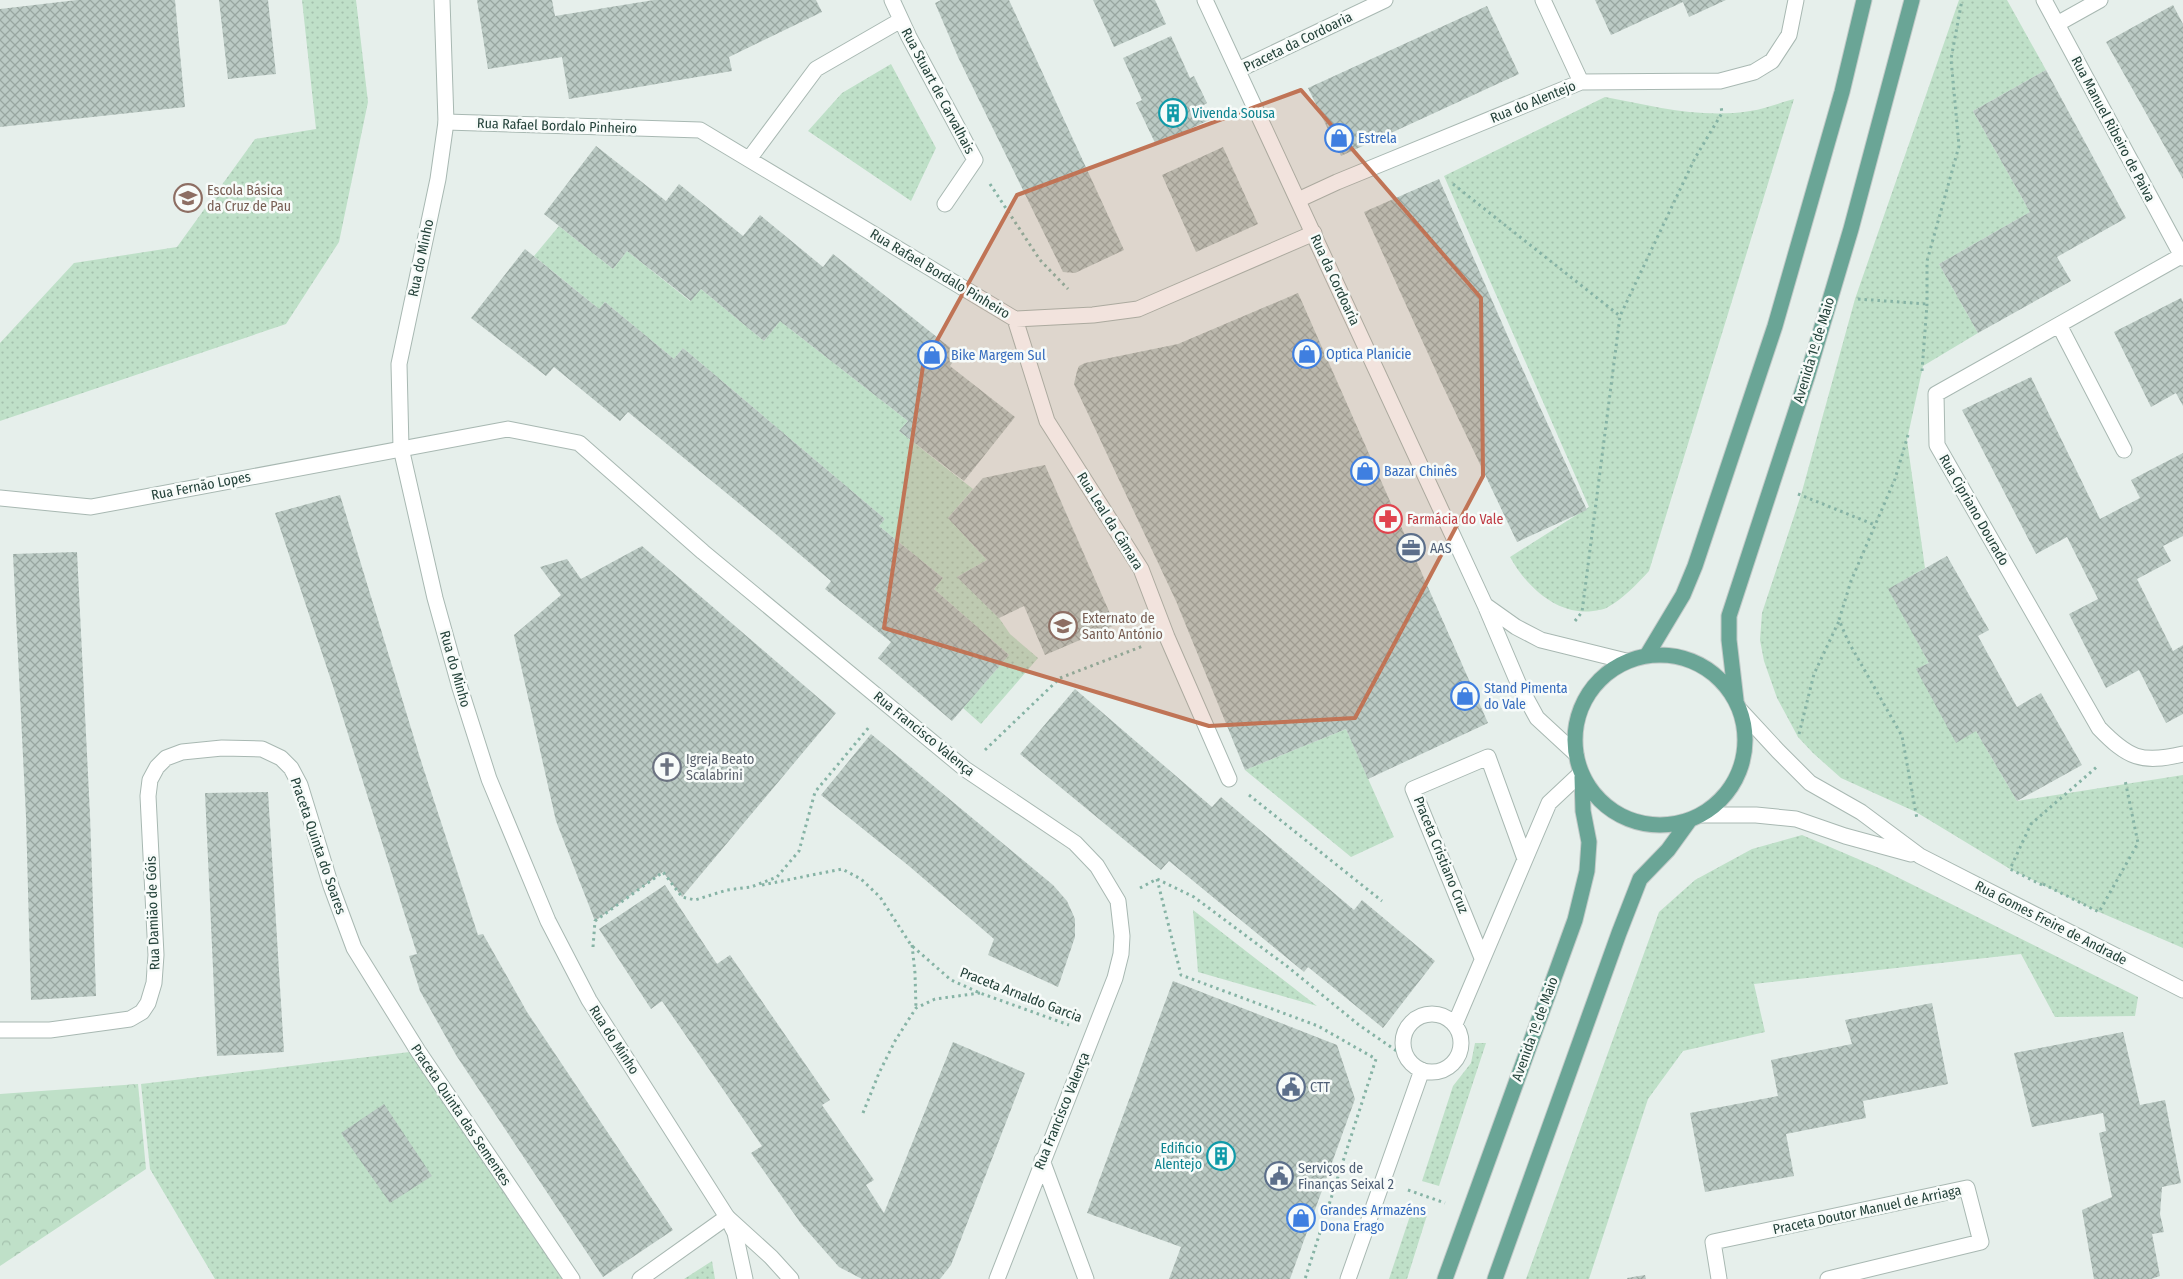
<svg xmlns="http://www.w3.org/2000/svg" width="2183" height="1279" viewBox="0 0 2183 1279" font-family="'Fira Sans Condensed',sans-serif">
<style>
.grass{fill:url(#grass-dots)}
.forest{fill:url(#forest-crowns)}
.building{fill:url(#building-cross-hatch)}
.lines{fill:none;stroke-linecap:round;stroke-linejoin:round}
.service-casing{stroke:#a8b8b2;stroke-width:17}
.minor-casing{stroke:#a8b8b2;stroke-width:17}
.tertiary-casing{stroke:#a8b8b2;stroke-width:17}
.primary-casing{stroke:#c2cac8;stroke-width:17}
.path{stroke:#86b3a5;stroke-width:3;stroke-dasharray:2.5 4;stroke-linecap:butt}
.service{stroke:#fff;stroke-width:15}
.minor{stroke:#fff;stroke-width:15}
.tertiary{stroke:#fff;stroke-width:15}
.primary{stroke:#6aa596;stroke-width:15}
.marked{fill:#c07456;fill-opacity:0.2;stroke:#c07456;stroke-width:4;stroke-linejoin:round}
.labels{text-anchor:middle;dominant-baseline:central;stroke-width:5;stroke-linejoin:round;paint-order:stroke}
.street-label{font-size:14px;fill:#24423a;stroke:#f7fbf9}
.culture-label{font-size:14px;fill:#0d838f;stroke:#f7fbf9;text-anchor:start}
.shop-label{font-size:14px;fill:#366cbe;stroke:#f7fbf9;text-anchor:start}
.education-label{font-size:14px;fill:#785e54;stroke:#f7fbf9;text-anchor:start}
.health-label{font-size:14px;fill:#be3a42;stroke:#f7fbf9;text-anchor:start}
.service-label{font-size:14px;fill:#4e5e75;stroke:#f7fbf9;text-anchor:start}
.worship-label{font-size:14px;fill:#5b616d;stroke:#f7fbf9;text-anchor:start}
</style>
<defs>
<pattern id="grass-dots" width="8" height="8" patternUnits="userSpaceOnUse" patternTransform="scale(1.25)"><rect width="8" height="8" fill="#bfe0c8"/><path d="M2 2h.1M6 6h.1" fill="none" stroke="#a4c1ad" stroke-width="1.8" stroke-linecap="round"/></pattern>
<pattern id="forest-crowns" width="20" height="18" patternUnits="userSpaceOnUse" patternTransform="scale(1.25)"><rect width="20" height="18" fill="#bfe0c8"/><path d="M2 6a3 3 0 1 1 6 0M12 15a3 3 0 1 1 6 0" fill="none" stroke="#a4c1ad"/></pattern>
<pattern id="building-cross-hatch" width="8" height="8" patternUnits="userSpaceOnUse" patternTransform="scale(1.25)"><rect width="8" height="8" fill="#bbcac4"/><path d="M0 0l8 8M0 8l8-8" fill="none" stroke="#98a6a0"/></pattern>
</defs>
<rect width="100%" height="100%" fill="#e6efeb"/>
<path class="grass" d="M 302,0 L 356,0 L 368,102 L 339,242 L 286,324 L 0,421 L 0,343 L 74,263 L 177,247 L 255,139 L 316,129 Z
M 1959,0 L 2007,0 L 2046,70 L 1973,111 L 2030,212 L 1939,264 L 1978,333 L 1923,366 L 1907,440 L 1925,568 L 1889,589 L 1929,663 L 1917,669 L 1976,731 L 2017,801 L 2183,775 L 2183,948 L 2099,912 L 2010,869 L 1916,812 L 1841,778 L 1813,753 L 1798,737 L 1777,698 L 1764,661 L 1760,640 L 1762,613 L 1801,495 L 1855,299 Z
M 891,64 L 936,148 L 911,201 L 808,131 L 842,93 Z
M 1605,97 C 1653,106 1701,119 1750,111 C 1765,109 1779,103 1794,99 L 1649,571 C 1637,584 1624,598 1608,607 C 1604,610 1598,610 1593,611 C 1557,616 1526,586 1510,557 L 1589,507 L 1444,176 Z
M 559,226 L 613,269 L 627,251 L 690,301 L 701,289 L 764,341 L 780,321 L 908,421 L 899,431 L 973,489 L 948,518 L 987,560 L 957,577 L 999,618 L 1010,634 L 1038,658 L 981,724 L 963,708 L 1009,655 L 934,589 L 943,578 L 879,526 L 885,519 L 683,348 L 674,359 L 605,302 L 599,309 L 534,256 Z
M 1346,729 L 1394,837 L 1351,857 L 1245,770 Z
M 1802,835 L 1879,868 L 2138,997 L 2135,1016 L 2055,1017 L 2021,954 L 1754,984 L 1765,1032 L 1683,1051 L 1648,1099 L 1589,1279 L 1526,1279 L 1659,912 L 1695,880 L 1752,849 Z
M 1193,910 L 1317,1006 L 1198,972 Z
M 1475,1043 L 1486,1043 L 1439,1186 L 1422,1181 L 1453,1086 L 1471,1063 Z
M 418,1051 L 572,1279 L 215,1279 L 150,1169 L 141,1084 Z
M 1413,1207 L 1428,1212 L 1407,1279 L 1389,1279 Z
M 712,1261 L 715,1279 L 684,1279 Z"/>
<path class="forest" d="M 138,1084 L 146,1169 L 0,1266 L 0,1094 Z"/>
<path class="building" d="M 77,0 L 175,0 L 185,107 L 0,127 L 0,9 Z
M 219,0 L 268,0 L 276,74 L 228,79 Z
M 477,0 L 552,0 L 555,16 L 654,0 L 816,0 L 822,12 L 729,57 L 732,71 L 569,99 L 562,57 L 488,69 Z
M 941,0 L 1009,0 L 1124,250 L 1075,273 L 1063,272 L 958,57 L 935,3 Z
M 1093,0 L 1155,0 L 1166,24 L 1114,47 Z
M 1595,0 L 1726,0 L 1689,17 L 1683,2 L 1611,35 Z
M 2173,5 L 2183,24 L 2183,179 L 2106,42 Z
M 1487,6 L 1519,74 L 1341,156 L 1308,88 Z
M 1171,36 L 1190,78 L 1194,76 L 1207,103 L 1202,106 L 1209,120 L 1156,145 L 1136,103 L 1142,100 L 1123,58 Z
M 2046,70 L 2126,218 L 2057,257 L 2071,281 L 1978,333 L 1939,264 L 2030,212 L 1973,111 Z
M 596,146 L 666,201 L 679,184 L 743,236 L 760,215 L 823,267 L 833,254 L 958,354 L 950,366 L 1015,417 L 964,481 L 899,431 L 908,421 L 780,321 L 764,341 L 701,289 L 691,301 L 627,251 L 613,269 L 544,214 Z
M 1223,147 L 1258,224 L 1196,252 L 1162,175 Z
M 1439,179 L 1512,346 L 1587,510 L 1517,542 L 1440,380 L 1364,212 Z
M 525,249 L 599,309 L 605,302 L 674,359 L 683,348 L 885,519 L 879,526 L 943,578 L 934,589 L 1009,655 L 952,721 L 878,658 L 891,642 L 825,589 L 831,581 L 764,524 L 628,412 L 620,421 L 554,367 L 546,376 L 471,318 Z
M 1298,293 L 1488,723 L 1368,779 L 1346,729 L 1245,770 L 1176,601 L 1074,384 L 1077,371 L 1079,366 L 1085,363 L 1178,344 Z
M 2181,298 L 2183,302 L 2183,406 L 2176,393 L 2151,407 L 2114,332 Z
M 2031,377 L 2100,519 L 2140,498 L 2131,480 L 2183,453 L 2183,536 L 2163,546 L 2171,561 L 2137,579 L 2173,651 L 2183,645 L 2183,714 L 2166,723 L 2139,670 L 2106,688 L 2069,614 L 2098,599 L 2067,537 L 2036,554 L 1962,410 Z
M 1045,465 L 1115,625 L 1045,655 L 1024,606 L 999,618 L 957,577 L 987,560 L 948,518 L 983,478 Z
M 340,495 L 421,761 L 478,935 L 483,934 L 527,1012 L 673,1230 L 603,1277 L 456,1055 L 420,991 L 409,956 L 417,954 L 333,686 L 275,513 Z
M 642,546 L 836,713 L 682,897 L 663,872 L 595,921 L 556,821 L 514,635 L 561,595 L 540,567 L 567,559 L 581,579 Z
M 77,552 L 90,815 L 96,996 L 31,1000 L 26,817 L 13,554 Z
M 1947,556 L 1989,630 L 1978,636 L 2017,707 L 2041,693 L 2082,765 L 2017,801 L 1976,731 L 1956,743 L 1916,669 L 1929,663 L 1888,589 Z
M 1075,689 L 1212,807 L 1221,797 L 1354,910 L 1362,900 L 1435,961 L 1383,1028 L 1308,967 L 1304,972 L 1169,861 L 1161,870 L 1020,754 Z
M 871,734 L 1053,885 L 1067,901 L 1075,919 L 1075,937 L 1058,987 L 988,955 L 994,939 L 909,866 L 821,795 Z
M 268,792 L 284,1052 L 217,1056 L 205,793 Z
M 665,885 L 717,964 L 730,955 L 830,1100 L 822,1105 L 874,1180 L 866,1185 L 884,1213 L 953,1042 L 1025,1073 L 951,1265 L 940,1279 L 862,1279 L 839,1267 L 802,1225 L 751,1153 L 762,1146 L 662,1001 L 651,1009 L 599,929 Z
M 1173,981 L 1337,1045 L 1355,1099 L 1290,1279 L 1169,1279 L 1181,1247 L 1087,1213 Z
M 1932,1003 L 1948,1084 L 1863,1101 L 1866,1118 L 1786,1134 L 1794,1176 L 1705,1192 L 1690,1113 L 1778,1096 L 1771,1060 L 1852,1044 L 1845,1020 Z
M 2123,1032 L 2140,1105 L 2165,1100 L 2181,1183 L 2162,1187 L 2160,1214 L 2164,1232 L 2152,1234 L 2160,1276 L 2151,1279 L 2094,1279 L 2082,1210 L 2112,1197 L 2099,1133 L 2106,1131 L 2103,1113 L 2032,1127 L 2014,1053 Z
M 384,1104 L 432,1176 L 390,1203 L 341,1133 Z
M 1645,1275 L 1646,1279 L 1627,1279 L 1627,1278 Z"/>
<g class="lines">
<defs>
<path id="service" d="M 2057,24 L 2100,0"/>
<path id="minor" d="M 892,0 L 909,37 L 975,160 L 945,204
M 1543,0 L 1581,82
M 2044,0 L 2183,258
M 1238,70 L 1385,0
M 446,122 L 700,130 L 1015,319 L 1093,315 L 1138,309 L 1314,233
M 749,159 L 816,69 L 901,20
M 1298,200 L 1337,182 L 1581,82 L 1720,81 L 1754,72 L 1772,61 L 1789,35 L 1796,0
M 2181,256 L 1936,394 L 1937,445 L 2099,728 C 2128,758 2141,764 2183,754
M 1015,319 L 1047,421 L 1141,569 L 1167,637 L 1229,779
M 2059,325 L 2124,450
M 0,498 L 91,507 L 508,429 L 579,443 L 703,552 L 965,769 L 1075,843 L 1097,866 L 1118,901 L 1122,936 L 1121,954 L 1115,978 L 997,1279
M 1482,958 L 1413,789 L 1488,757 L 1525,859
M1403 1043a29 29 0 1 1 58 0a29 29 0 1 1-58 0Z
M 1455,1024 L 1549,803 L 1581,773
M 0,1030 L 50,1030 L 130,1019 L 142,1012 L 148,1003 L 154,983 L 156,955 L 148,796 L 150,780 L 157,767 L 166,758 L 182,752 L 222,748 L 262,749 L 281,758 L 291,768 L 300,785 L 331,886 L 354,948 L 418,1051 L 572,1279
M 1042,1160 L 1086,1279
M 640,1279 L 727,1217 L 771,1257 L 791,1279
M 1348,1279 L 1422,1070
M 1719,1279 L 1713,1242 L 1967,1188 L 1981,1242 L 1828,1279"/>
<path id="tertiary" d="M 442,0 L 446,122 L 438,179 L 399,364 L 401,448 L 435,598 L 460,688 L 489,779 L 548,921 L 589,1000 L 727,1217 L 735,1233 L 745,1279
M 1205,0 L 1485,605 L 1519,685 L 1537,718 L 1576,754
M 1485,605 L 1516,627 L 1541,640 L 1626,661
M 1741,711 L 1778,751 L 1810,783 L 1861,812 L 1920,856 L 2183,990
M 1702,815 L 1756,815 L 1796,819 L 1845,836 L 1911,854"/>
<path id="primary" d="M1575 740a85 85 0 1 1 170 0a85 85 0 1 1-170 0Z
M 1647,655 L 1683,595 L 1695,566 L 1775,326 L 1842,92 L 1864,0
M 1736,700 L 1729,640 L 1729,616 L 1807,377 L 1851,229 L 1912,0
M 1445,1279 L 1575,920 L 1587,871 L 1589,842 L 1583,811 L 1582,777
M 1495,1279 L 1619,933 L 1640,879 L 1668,850 L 1689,821"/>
</defs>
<use href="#service" class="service-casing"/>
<use href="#minor" class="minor-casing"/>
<use href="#tertiary" class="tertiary-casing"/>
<use href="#primary" class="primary-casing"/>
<path class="path" d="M 990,184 L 1040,260 L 1068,289
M 1453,184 L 1620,316
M 1858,299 L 1927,304
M 1922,371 L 1927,304 L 1927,261 L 1959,146 L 1951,59 L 1962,0
M 1908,435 L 1895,479 L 1851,581 L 1839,620 L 1848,641 L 1902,736 L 1917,819
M 1798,494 L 1875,525
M 1575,621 L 1582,612 L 1620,316 L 1695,158 L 1722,113 L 1721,106
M 1799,734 L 1814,674 L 1839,621
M 985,750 L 1060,678 L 1143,646
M 1249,795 L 1382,901
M 1157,879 L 1181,975 L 1318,1026 L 1376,1059 L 1305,1279
M 2043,884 L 2099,912 L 2138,843 L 2125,780
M 762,885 L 842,869 L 861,879 L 880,897 L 911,945 L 951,980 L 980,993 L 1069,1025
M 2042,885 L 2010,869 L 2031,824 L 2099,765
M 1140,888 L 1157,879 L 1194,897 L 1288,967 L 1359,1025 L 1401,1054
M 912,945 L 915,973 L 916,1008
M 593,947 L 595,921 L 663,872 L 682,897 L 695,900 L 727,890 L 751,887 L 777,877 L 799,851 L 815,792 L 870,726
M 863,1113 L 879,1073 L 895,1041 L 916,1008 L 935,999 L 980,993
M 1408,1190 L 1445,1203"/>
<use href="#service" class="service"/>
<use href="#minor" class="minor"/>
<use href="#tertiary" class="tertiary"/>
<use href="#primary" class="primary"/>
</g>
<path class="marked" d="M 1301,90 L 1481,298 L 1483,476 L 1355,718 L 1209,726 L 884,628 L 923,366 L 1017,195 Z"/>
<defs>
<symbol id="building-ring" viewBox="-11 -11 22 22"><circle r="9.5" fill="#f7fbf9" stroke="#0f9aa8" stroke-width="1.5"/><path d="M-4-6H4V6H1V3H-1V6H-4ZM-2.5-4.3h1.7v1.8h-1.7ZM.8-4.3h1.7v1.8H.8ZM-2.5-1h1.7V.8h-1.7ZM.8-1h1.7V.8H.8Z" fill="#0f9aa8"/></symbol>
<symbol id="shop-ring" viewBox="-11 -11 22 22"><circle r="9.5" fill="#f7fbf9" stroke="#3f7fe0" stroke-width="1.5"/><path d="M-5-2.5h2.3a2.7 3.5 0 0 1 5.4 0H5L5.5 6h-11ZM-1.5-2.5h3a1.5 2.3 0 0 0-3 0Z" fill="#3f7fe0"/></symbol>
<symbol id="school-ring" viewBox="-11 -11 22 22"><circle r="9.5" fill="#f7fbf9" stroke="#8d6e63" stroke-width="1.5"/><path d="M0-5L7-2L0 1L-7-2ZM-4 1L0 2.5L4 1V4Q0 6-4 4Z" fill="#8d6e63"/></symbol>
<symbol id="pharmacy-ring" viewBox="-11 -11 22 22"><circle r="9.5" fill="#f7fbf9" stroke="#e0444e" stroke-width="1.5"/><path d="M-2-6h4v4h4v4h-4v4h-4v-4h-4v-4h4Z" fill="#e0444e"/></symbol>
<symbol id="office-ring" viewBox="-11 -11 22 22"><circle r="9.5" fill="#f7fbf9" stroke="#5c6f8a" stroke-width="1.5"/><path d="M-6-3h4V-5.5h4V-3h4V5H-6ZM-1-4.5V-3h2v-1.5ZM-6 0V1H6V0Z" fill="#5c6f8a"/></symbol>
<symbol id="church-ring" viewBox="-11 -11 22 22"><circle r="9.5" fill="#f7fbf9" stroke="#6b7280" stroke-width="1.5"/><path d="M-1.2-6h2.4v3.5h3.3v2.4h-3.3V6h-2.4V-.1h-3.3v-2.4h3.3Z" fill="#6b7280"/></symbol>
<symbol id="civic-ring" viewBox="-11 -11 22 22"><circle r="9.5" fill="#f7fbf9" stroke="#5c6f8a" stroke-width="1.5"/><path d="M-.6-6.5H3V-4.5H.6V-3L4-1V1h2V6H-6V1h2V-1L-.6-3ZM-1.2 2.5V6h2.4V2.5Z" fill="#5c6f8a"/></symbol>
</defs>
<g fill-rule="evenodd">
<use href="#building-ring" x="1157" y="97" width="32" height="32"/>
<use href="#shop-ring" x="1323" y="122" width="32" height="32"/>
<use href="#school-ring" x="172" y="182" width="32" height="32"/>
<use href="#shop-ring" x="1291" y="338" width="32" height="32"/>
<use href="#shop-ring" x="916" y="339" width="32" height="32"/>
<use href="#shop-ring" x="1349" y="455" width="32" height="32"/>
<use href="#pharmacy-ring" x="1372" y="503" width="32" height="32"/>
<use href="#office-ring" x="1395" y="532" width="32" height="32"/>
<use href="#school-ring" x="1047" y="610" width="32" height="32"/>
<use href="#shop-ring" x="1449" y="680" width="32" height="32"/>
<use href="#church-ring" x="651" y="751" width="32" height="32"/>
<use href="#civic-ring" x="1275" y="1071" width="32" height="32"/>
<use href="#building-ring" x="1205" y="1140" width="32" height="32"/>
<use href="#civic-ring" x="1263" y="1160" width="32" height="32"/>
<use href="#shop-ring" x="1285" y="1202" width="32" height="32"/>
</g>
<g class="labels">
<g class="street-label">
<text transform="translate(1298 42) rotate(-26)">Praceta da Cordoaria</text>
<text transform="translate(938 91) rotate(62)">Rua Stuart de Carvalhais</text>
<text transform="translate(1533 102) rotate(-22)">Rua do Alentejo</text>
<text transform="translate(557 126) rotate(2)">Rua Rafael Bordalo Pinheiro</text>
<text transform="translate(2113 129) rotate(62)">Rua Manuel Ribeiro de Paiva</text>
<text transform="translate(421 258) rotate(-78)">Rua do Minho</text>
<text transform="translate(940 274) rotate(31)">Rua Rafael Bordalo Pinheiro</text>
<text transform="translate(1335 280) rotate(65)">Rua da Cordoaria</text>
<text transform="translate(1814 350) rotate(-73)">Avenida 1º de Maio</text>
<text transform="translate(201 486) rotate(-11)">Rua Fernão Lopes</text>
<text transform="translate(1974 510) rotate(60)">Rua Cipriano Dourado</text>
<text transform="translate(1110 521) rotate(58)">Rua Leal da Câmara</text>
<text transform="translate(455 669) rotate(74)">Rua do Minho</text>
<text transform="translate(924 734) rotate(39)">Rua Francisco Valença</text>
<text transform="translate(318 846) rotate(71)">Praceta Quinta do Soares</text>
<text transform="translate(1441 855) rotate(68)">Praceta Cristiano Cruz</text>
<text transform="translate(153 913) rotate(-92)">Rua Damião de Góis</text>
<text transform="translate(2051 923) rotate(27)">Rua Gomes Freire de Andrade</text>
<text transform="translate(1021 995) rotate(21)">Praceta Arnaldo Garcia</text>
<text transform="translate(1535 1029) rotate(-70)">Avenida 1º de Maio</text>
<text transform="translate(614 1040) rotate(57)">Rua do Minho</text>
<text transform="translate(1062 1111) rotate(-68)">Rua Francisco Valença</text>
<text transform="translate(461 1115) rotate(56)">Praceta Quinta das Sementes</text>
<text transform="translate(1867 1210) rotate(-12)">Praceta Doutor Manuel de Arriaga</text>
</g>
<g class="culture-label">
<text x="1192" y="113">Vivenda Sousa</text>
<text x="1202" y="1148" text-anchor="end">Edificio<tspan x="1202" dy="16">Alentejo</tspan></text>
</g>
<g class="shop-label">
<text x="1358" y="138">Estrela</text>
<text x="1326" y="354">Optica Planicie</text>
<text x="951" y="355">Bike Margem Sul</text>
<text x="1384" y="471">Bazar Chinês</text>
<text x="1484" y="688">Stand Pimenta<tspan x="1484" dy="16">do Vale</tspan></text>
<text x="1320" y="1210">Grandes Armazéns<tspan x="1320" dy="16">Dona Erago</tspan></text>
</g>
<g class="education-label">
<text x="207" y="190">Escola Básica<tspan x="207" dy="16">da Cruz de Pau</tspan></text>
<text x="1082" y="618">Externato de<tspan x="1082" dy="16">Santo António</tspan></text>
</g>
<g class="health-label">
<text x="1407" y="519">Farmácia do Vale</text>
</g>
<g class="service-label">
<text x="1430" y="548">AAS</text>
<text x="1310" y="1087">CTT</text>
<text x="1298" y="1168">Serviços de<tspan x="1298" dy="16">Finanças Seixal 2</tspan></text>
</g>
<g class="worship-label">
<text x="686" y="759">Igreja Beato<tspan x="686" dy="16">Scalabrini</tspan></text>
</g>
</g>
</svg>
